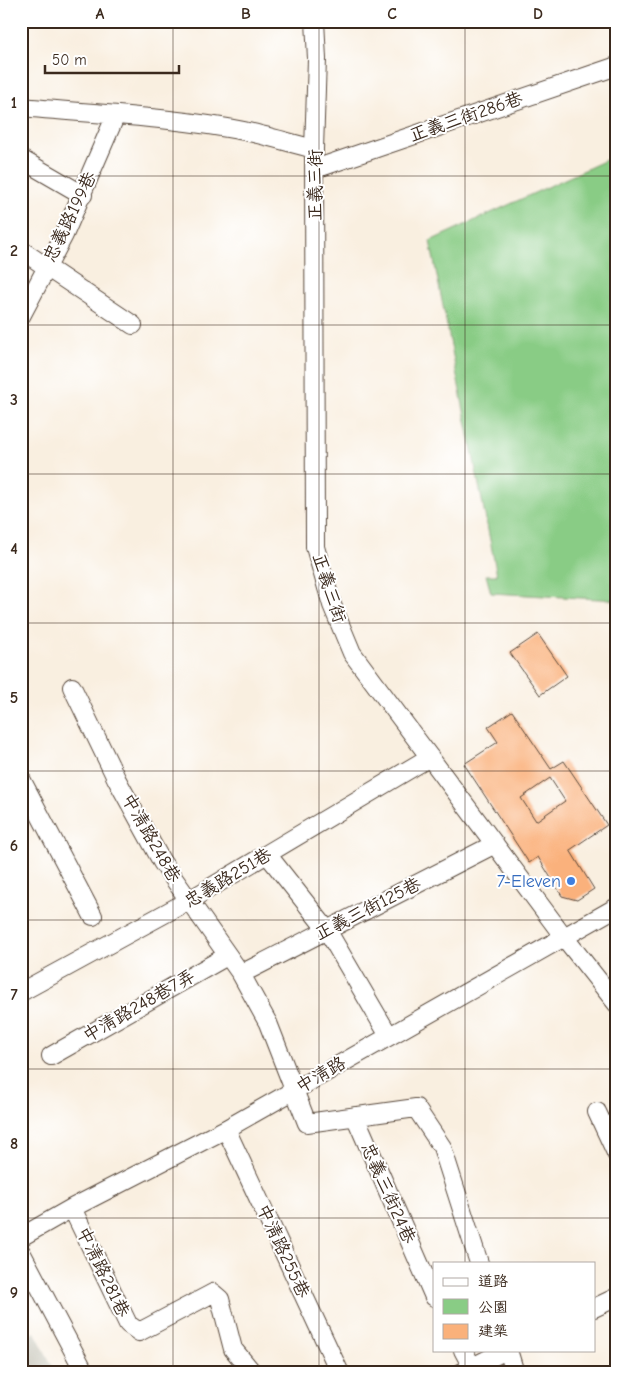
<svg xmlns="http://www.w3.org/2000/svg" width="638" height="1394" viewBox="0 0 638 1394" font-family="'Comic Neue','LXGW WenKai TC',sans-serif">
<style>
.industrial{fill:#c6c5b8}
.green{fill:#89cc85;stroke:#627b52}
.building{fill:#fab17b;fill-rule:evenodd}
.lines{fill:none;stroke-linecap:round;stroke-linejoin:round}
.minor-casing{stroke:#58483b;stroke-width:20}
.minor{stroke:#fff;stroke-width:18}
.grid{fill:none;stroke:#3b2a1e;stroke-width:1;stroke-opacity:0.55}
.shop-dot{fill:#3f7fe0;stroke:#fff;stroke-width:2}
.labels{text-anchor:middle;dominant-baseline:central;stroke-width:4;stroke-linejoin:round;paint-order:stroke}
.street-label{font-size:18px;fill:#3b2a1e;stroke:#fff}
.shop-label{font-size:18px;fill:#366cbe;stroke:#fff;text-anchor:end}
.neatline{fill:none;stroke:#3b2a1e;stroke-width:2}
.grid-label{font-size:16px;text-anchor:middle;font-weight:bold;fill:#3b2a1e}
</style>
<rect width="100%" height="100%" fill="#fff"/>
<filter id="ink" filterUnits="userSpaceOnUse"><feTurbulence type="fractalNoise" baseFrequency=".02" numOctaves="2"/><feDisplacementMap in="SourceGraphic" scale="10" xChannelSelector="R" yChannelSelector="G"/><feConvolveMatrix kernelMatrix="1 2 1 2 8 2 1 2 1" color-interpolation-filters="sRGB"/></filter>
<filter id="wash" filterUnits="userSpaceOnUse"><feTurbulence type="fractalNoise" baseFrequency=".0096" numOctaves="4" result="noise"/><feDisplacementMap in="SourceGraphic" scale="20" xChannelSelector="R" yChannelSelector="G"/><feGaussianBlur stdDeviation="1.12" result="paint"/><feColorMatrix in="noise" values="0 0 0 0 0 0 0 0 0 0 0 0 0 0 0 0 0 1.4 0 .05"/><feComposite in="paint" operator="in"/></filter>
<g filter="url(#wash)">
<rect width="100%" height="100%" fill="#f9efe0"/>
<path class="industrial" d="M 35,1332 L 56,1373 L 21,1373 L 21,1340 Z"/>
<path class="green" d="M 617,155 L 617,600 L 491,593 L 486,575 L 497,575 L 430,241 Z"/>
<g id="blocks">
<path class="building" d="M 538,634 L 567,676 L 540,695 L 510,653 Z
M 512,711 L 551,769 L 564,761 L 607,825 L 570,850 L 594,889 L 577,900 L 562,896 L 538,857 L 529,863 L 464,764 L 498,742 L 488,727 ZM 550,778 L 565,801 L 536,821 L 521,798 Z"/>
</g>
</g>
<g filter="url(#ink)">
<use href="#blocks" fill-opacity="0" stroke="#58483b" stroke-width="1"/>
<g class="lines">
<defs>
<path id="minor" d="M 315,21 L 317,59 L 314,149 L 315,547 L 332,605 L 352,653 L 564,937 L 617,1004
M 21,107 C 96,114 171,117 244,131 C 268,136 291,143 314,149
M 21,159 L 83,195
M 315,169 L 617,66
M 21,250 L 133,325
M 21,316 L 64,235 L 115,117
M 72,687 L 117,780 L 162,862 L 241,974 L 268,1023 L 307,1123 L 416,1108 L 442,1147 L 479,1263
M 21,779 L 93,916
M 267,854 L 327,930 L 389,1036
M 241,974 L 495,844
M 21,992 L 188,901 L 430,757
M 51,1056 L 227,956
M 597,1112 L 617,1155
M 355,1116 L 434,1297
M 226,1129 L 340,1373
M 72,1208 L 128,1324 L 139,1332 L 213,1293 L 220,1299 L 233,1349 L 253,1373
M 21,1237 L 72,1208 L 226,1129 L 617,907
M 21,1252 L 85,1373
M 594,1308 L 617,1297
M 463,1350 L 472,1367
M 508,1350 L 515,1373
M 461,1373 L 506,1350"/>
</defs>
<use href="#minor" class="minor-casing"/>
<use href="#minor" class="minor"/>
</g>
</g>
<path class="grid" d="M 173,21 L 173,1373M 319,21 L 319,1373M 465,21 L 465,1263M 21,176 L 617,176M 21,325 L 617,325M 21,474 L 617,474M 21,623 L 617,623M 21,771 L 617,771M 21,920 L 617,920M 21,1069 L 617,1069M 21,1218 L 617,1218M 465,1350 L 465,1373"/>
<circle class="shop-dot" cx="571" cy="881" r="5"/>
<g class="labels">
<g class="street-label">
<text transform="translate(466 117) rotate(-19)">正義三街286巷</text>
<text transform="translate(315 185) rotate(-90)">正義三街</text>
<text transform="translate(70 217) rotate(-64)">忠義路199巷</text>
<text transform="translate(329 588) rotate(72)">正義三街</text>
<text transform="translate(151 838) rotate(60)">中清路248巷</text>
<text transform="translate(228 878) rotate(-31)">忠義路251巷</text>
<text transform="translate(368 909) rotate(-27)">正義三街125巷</text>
<text transform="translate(139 1006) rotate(-30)">中清路248巷7弄</text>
<text transform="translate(321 1075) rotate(-30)">中清路</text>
<text transform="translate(388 1193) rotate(66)">忠義三街24巷</text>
<text transform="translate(283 1251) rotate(65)">中清路255巷</text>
<text transform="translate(103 1272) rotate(64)">中清路281巷</text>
</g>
<g class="shop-label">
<text x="561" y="881">7-Eleven</text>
</g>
</g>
<rect width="638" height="1394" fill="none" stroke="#fff" stroke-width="55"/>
<rect x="433" y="1262" width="162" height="90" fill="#ffffff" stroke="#b1aaa5"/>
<rect x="443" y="1278" width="25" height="8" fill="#ffffff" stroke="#b1aaa5"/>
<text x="478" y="1286" font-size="15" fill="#3b2a1e">道路</text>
<rect x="443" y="1299" width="25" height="15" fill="#89cc85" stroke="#b1aaa5"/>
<text x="478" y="1312" font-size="15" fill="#3b2a1e">公園</text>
<rect x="443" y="1324" width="25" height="15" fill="#fab17b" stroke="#b1aaa5"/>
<text x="478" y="1336" font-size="15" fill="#3b2a1e">建築</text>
<path d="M45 65v8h134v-8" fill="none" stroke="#3b2a1e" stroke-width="2.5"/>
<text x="52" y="65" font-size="15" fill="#3b2a1e" stroke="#ffffff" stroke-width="4" paint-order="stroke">50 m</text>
<rect x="28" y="28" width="582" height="1338" class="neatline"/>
<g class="grid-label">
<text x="100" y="19">A</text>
<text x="246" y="19">B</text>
<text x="392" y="19">C</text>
<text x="538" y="19">D</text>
<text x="14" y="108">1</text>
<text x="14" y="256">2</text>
<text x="14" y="405">3</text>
<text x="14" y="554">4</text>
<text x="14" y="703">5</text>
<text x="14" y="851">6</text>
<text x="14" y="1000">7</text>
<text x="14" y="1149">8</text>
<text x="14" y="1298">9</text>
</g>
</svg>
